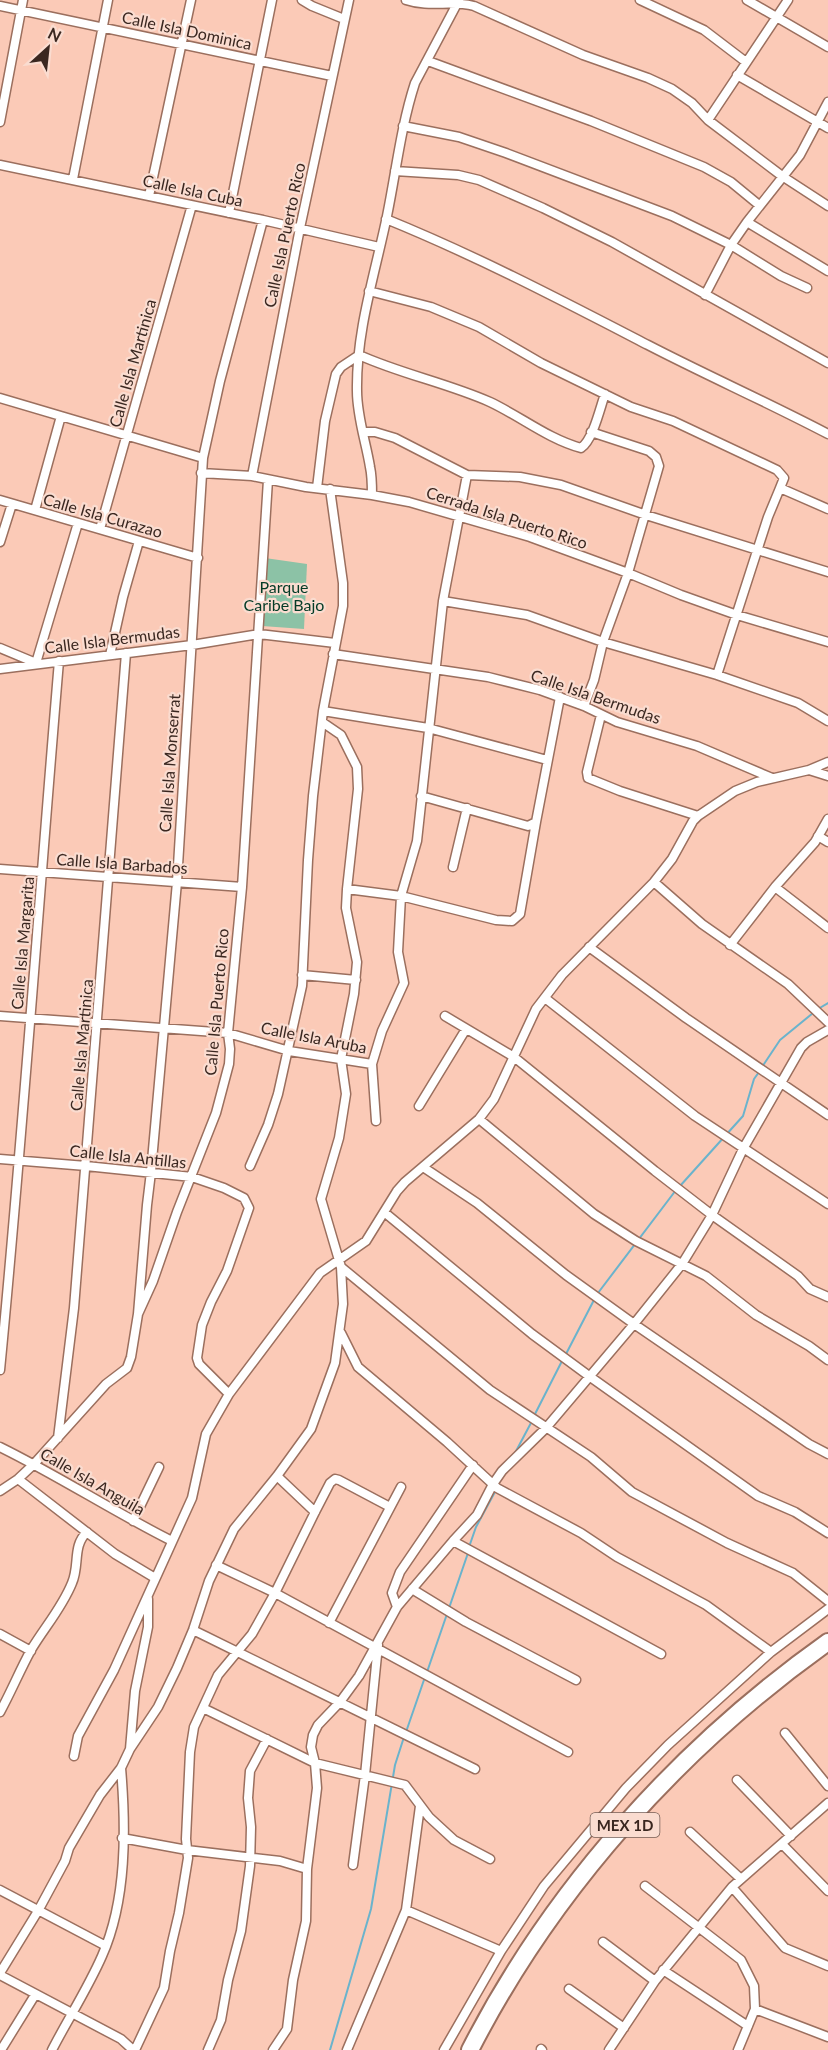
<svg xmlns="http://www.w3.org/2000/svg" width="828" height="2050" viewBox="0 0 828 2050" font-family="Lato,sans-serif">
<style>
.green{fill:#8cc2a6}
.lines{fill:none;stroke-linecap:round;stroke-linejoin:round}
.stream{stroke:#6ab3cc;stroke-width:2}
.minor-casing{stroke:#9b6f5e;stroke-width:11}
.motorway-casing{stroke:#9b6f5e;stroke-width:20}
.minor{stroke:#fff;stroke-width:8}
.motorway{stroke:#fff;stroke-width:16}
.labels{text-anchor:middle;dominant-baseline:central;stroke-width:4.5;stroke-linejoin:round;paint-order:stroke}
.shield{fill:#fadcd0;stroke:#745d55;stroke-width:1.5}
.shield-label{font-size:15px;font-weight:bold;fill:#3a2720}
.street-label{font-size:16px;fill:#3a2720;stroke:#fadcd0}
.park-label{font-size:16px;fill:#033b26;stroke:#fadcd0}
</style>
<rect width="100%" height="100%" fill="#fbcab7"/>
<path class="green" d="M 265,558 L 307,564 L 304,629 L 262,626 Z"/>
<g class="lines">
<path class="stream" d="M 818,1009 L 828,1003
M 762,1067 L 780,1040 L 813,1013
M 680,1186 L 743,1116 L 754,1079 L 759,1072
M 598,1293 L 676,1190
M 566,1354 L 595,1298
M 534,1416 L 563,1359
M 515,1453 L 532,1421
M 469,1547 L 476,1527 L 496,1490
M 427,1672 L 468,1553
M 406,1732 L 425,1677
M 330,2050 L 371,1909 L 395,1765 L 404,1737"/>
<defs>
<path id="minor" d="M 302,0 L 312,6 L 344,19
M 406,0 C 430,8 451,0 474,6 L 583,55 L 648,78 L 672,89 L 692,103 L 708,120 L 782,176 L 828,206
M 640,0 L 704,30 L 746,62
M 747,0 L 828,47
M 0,6 L 332,76
M 428,61 L 591,121 L 704,167 L 731,182 L 759,205
M 737,75 L 828,128
M 708,120 L 788,0
M 0,122 L 23,0
M 403,126 L 459,137 L 506,153 L 672,216 L 731,245 L 781,276 L 807,288
M 0,165 L 263,220 L 379,247
M 395,171 L 458,175 L 479,180 L 543,208 L 612,242 L 828,363
M 73,179 L 108,0
M 149,196 L 191,0
M 229,213 L 272,0
M 386,219 C 477,256 561,300 648,345 C 708,376 769,403 828,434
M 747,222 L 828,271
M 369,291 L 431,307 L 479,327 L 541,363 L 631,407 L 673,421 L 777,470 L 784,478 L 780,488 L 828,509
M 705,295 L 731,245 L 747,222 L 800,155 L 828,102
M 359,355 C 401,374 447,383 490,402 C 520,416 548,439 581,448 C 593,440 600,408 605,394
M 0,398 L 203,458
M 363,432 L 375,432 L 395,438 L 467,475 L 520,477 L 561,485 L 646,515 L 828,572
M 201,473 L 252,476 L 306,487 L 372,495 L 409,502 L 530,537 L 628,573 L 681,595 L 737,615 L 828,642
M 252,476 L 300,228 L 349,0
M 317,488 L 325,421 L 336,374 L 341,367 L 359,355
M 372,495 C 372,486 372,476 370,467 C 366,442 357,417 357,391 C 356,331 375,274 387,216 C 396,172 401,126 415,83 L 459,0
M 0,500 L 198,558
M 35,510 L 61,416
M 100,529 L 192,205
M 0,542 L 12,504
M 443,601 L 527,615 L 603,642 L 717,675 L 798,703 L 828,721
M 0,648 L 36,663 L 78,523
M 333,654 L 488,677 L 540,690 L 584,706 L 617,722 L 697,746 L 772,778
M 110,655 L 123,597 L 139,541
M 0,669 L 192,645 L 259,634 L 335,643
M 717,675 L 768,517 L 780,488
M 584,706 L 594,680 L 603,642 L 628,573 L 659,466 L 656,457 L 649,451 L 591,432
M 323,711 L 428,728 L 547,760
M 601,715 L 587,772 L 588,778 L 620,791 L 698,816
M 809,770 L 828,776
M 421,796 L 528,826 L 536,822 L 560,697
M 818,836 L 828,842
M 453,867 L 467,808
M 0,869 L 242,887
M 654,882 L 702,924 L 788,984 L 828,1022
M 775,887 L 828,928
M 347,889 L 401,896 L 496,920 L 512,921 L 520,914 L 536,822
M 730,945 L 775,887 L 815,842 L 828,819
M 589,947 L 686,1018 L 828,1115
M 302,975 L 356,980
M 545,998 L 695,1116 L 828,1204
M 0,1016 L 228,1033 L 289,1051 L 372,1064
M 445,1016 L 514,1057 L 655,1171 L 712,1215 L 798,1276 L 810,1289 L 828,1297
M 419,1106 L 466,1029
M 479,1119 L 594,1214 L 636,1241 L 706,1276 L 756,1315 L 809,1346 L 828,1360
M 376,1121 L 372,1064 L 382,1031 L 404,983 L 398,952 L 401,896 L 417,841 L 443,601 L 467,475
M 0,1159 L 86,1166 L 192,1177 L 224,1188 L 244,1198 L 249,1208 L 227,1271 L 211,1302 L 202,1325 L 197,1358 L 199,1364 L 229,1394 L 206,1434 L 192,1498 L 114,1670 L 78,1736 L 74,1756
M 250,1166 L 268,1125 L 278,1094 L 302,986 L 308,860 L 313,796 L 323,711 L 343,606 L 343,583 L 330,489
M 423,1167 L 477,1203 L 566,1275 L 634,1324 L 809,1444 L 828,1454
M 384,1212 L 532,1334 L 589,1376 L 758,1496 L 795,1512 L 828,1533
M 341,1267 L 490,1390 L 591,1457 L 632,1492 L 727,1543 L 793,1573 L 828,1601
M 138,1314 L 147,1205 L 151,1172 L 177,882 L 203,458 L 220,381 L 263,220
M 341,1333 L 358,1367 L 447,1442 L 497,1488 L 581,1533 L 617,1557 L 706,1605 L 771,1652
M 0,1370 C 23,1134 39,897 59,661
M 229,1394 L 320,1273 L 366,1241 L 397,1191 L 405,1182 L 479,1119 L 494,1099 L 536,1009 L 562,975 L 654,882 L 672,859 L 693,821 L 698,816 L 735,791 L 757,782 L 809,770 L 828,762
M 58,1438 L 74,1308 L 126,653
M 0,1447 C 59,1476 114,1512 172,1541
M 277,1476 L 315,1512
M 18,1479 L 115,1554 L 155,1578
M 0,1491 L 18,1479 L 34,1464 L 106,1384 L 127,1368 L 131,1357 L 138,1314 L 153,1281 L 177,1212 L 216,1113 L 229,1064 L 230,1049 L 228,1033 L 242,887 L 268,480
M 390,1507 L 339,1480 L 335,1479 L 330,1483 L 315,1512 L 275,1593 L 568,1752
M 133,1521 L 159,1467
M 453,1541 L 661,1654
M 412,1589 L 466,1622 L 576,1680
M 397,1607 L 392,1593 L 400,1572 L 473,1465
M 329,1623 L 401,1487
M 193,1630 L 475,1769
M 0,1634 L 31,1651
M 203,1708 L 315,1763 L 405,1785 L 429,1817 L 454,1840 L 490,1859
M 0,1712 C 11,1692 20,1670 31,1650 C 44,1628 62,1608 72,1583 C 80,1565 72,1546 87,1532
M 785,1733 L 828,1786
M 130,1749 L 135,1691 L 148,1627 L 148,1599
M 737,1780 L 791,1836
M 690,1832 L 741,1879
M 122,1838 L 187,1850 L 280,1861 L 307,1869
M 782,1844 L 828,1891
M 353,1865 L 365,1775 L 378,1645
M 645,1886 L 741,1960 L 754,1986 L 755,2009 L 738,2050
M 732,1887 L 785,1948 L 828,1966
M 0,1890 L 106,1946
M 406,1910 L 501,1951
M 603,1942 L 655,1981
M 663,1970 L 748,2026
M 0,1973 L 38,1911 L 65,1861 L 69,1848 L 100,1795 L 121,1768 L 130,1749 L 158,1707 L 177,1668 L 193,1630 L 209,1581 L 234,1529 L 277,1476 L 311,1429 L 335,1363 L 343,1304 L 341,1267 L 321,1199 L 339,1138 L 346,1094 L 341,1059 L 354,994 L 357,962 L 346,908 L 347,889 L 358,789 L 357,767 L 341,735 L 322,722
M 0,1975 L 121,2039 L 133,2050
M 569,1989 L 624,2028
M 755,2009 L 828,2037
M 541,2049 L 542,2050
M 1,2050 L 35,1995
M 52,2050 C 68,2019 88,1988 102,1956 C 127,1900 126,1828 121,1768
M 135,2050 L 164,1988 L 170,1951 L 179,1913 L 188,1858 L 186,1839 L 190,1752 L 194,1727 L 218,1675 L 252,1634 L 275,1593 L 216,1565
M 208,2050 L 221,2020 L 228,1980 L 241,1931 L 250,1866 L 251,1827 L 248,1798 L 250,1771 L 267,1739
M 273,2050 L 287,2029 L 293,1980 L 306,1921 L 307,1869 L 317,1788 L 315,1763 L 311,1747 L 313,1735 L 318,1725 L 340,1702 L 359,1676 L 397,1607 L 453,1541 L 477,1515 L 493,1484 L 502,1471 L 546,1428 L 634,1324 L 682,1264 L 712,1215 L 743,1149 L 801,1048 L 807,1042 L 828,1030
M 347,2050 L 406,1910 L 420,1806
M 444,2050 L 501,1951 L 544,1886 L 626,1788 L 668,1745 L 771,1652 L 828,1609
M 609,2050 L 655,1981 L 732,1887 L 828,1803"/>
<path id="motorway" d="M 470,2050 C 553,1888 680,1747 828,1642"/>
</defs>
<use href="#minor" class="minor-casing"/>
<use href="#motorway" class="motorway-casing"/>
<use href="#minor" class="minor"/>
<use href="#motorway" class="motorway"/>
</g>
<g class="labels">
<rect class="shield" x="590.5" y="1813" width="69" height="24" rx="4.5"/>
<g class="shield-label">
<text x="625" y="1825">MEX 1D</text>
</g>
<g class="street-label">
<text transform="translate(187 30) rotate(12)">Calle Isla Dominica</text>
<text transform="translate(193 190) rotate(12)">Calle Isla Cuba</text>
<text transform="translate(284 235) rotate(-78)">Calle Isla Puerto Rico</text>
<text transform="translate(132 363) rotate(-74)">Calle Isla Martinica</text>
<text transform="translate(103 515) rotate(16)">Calle Isla Curazao</text>
<text transform="translate(507 517) rotate(18)">Cerrada Isla Puerto Rico</text>
<text transform="translate(112 639) rotate(-7)">Calle Isla Bermudas</text>
<text transform="translate(596 696) rotate(19)">Calle Isla Bermudas</text>
<text transform="translate(169 763) rotate(-86)">Calle Isla Monserrat</text>
<text transform="translate(122 863) rotate(4)">Calle Isla Barbados</text>
<text transform="translate(22 943) rotate(-85)">Calle Isla Margarita</text>
<text transform="translate(216 1002) rotate(-85)">Calle Isla Puerto Rico</text>
<text transform="translate(314 1037) rotate(11)">Calle Isla Aruba</text>
<text transform="translate(81 1045) rotate(-85)">Calle Isla Martinica</text>
<text transform="translate(128 1156) rotate(6)">Calle Isla Antillas</text>
<text transform="translate(93 1481) rotate(30)">Calle Isla Anguila</text>
</g>
<g class="park-label">
<text x="284" y="586">Parque<tspan x="284" dy="18">Caribe Bajo</tspan></text>
</g>
</g>
<g transform="translate(48 48) rotate(27)" stroke="#fadcd0" stroke-width="4.5" paint-order="stroke">
<path d="M0-4.5L10 22L0 15L-10 22Z" fill="#3a2720"/>
<text y="-9" font-size="16" font-weight="bold" text-anchor="middle" fill="#3a2720">N</text>
</g>
</svg>
